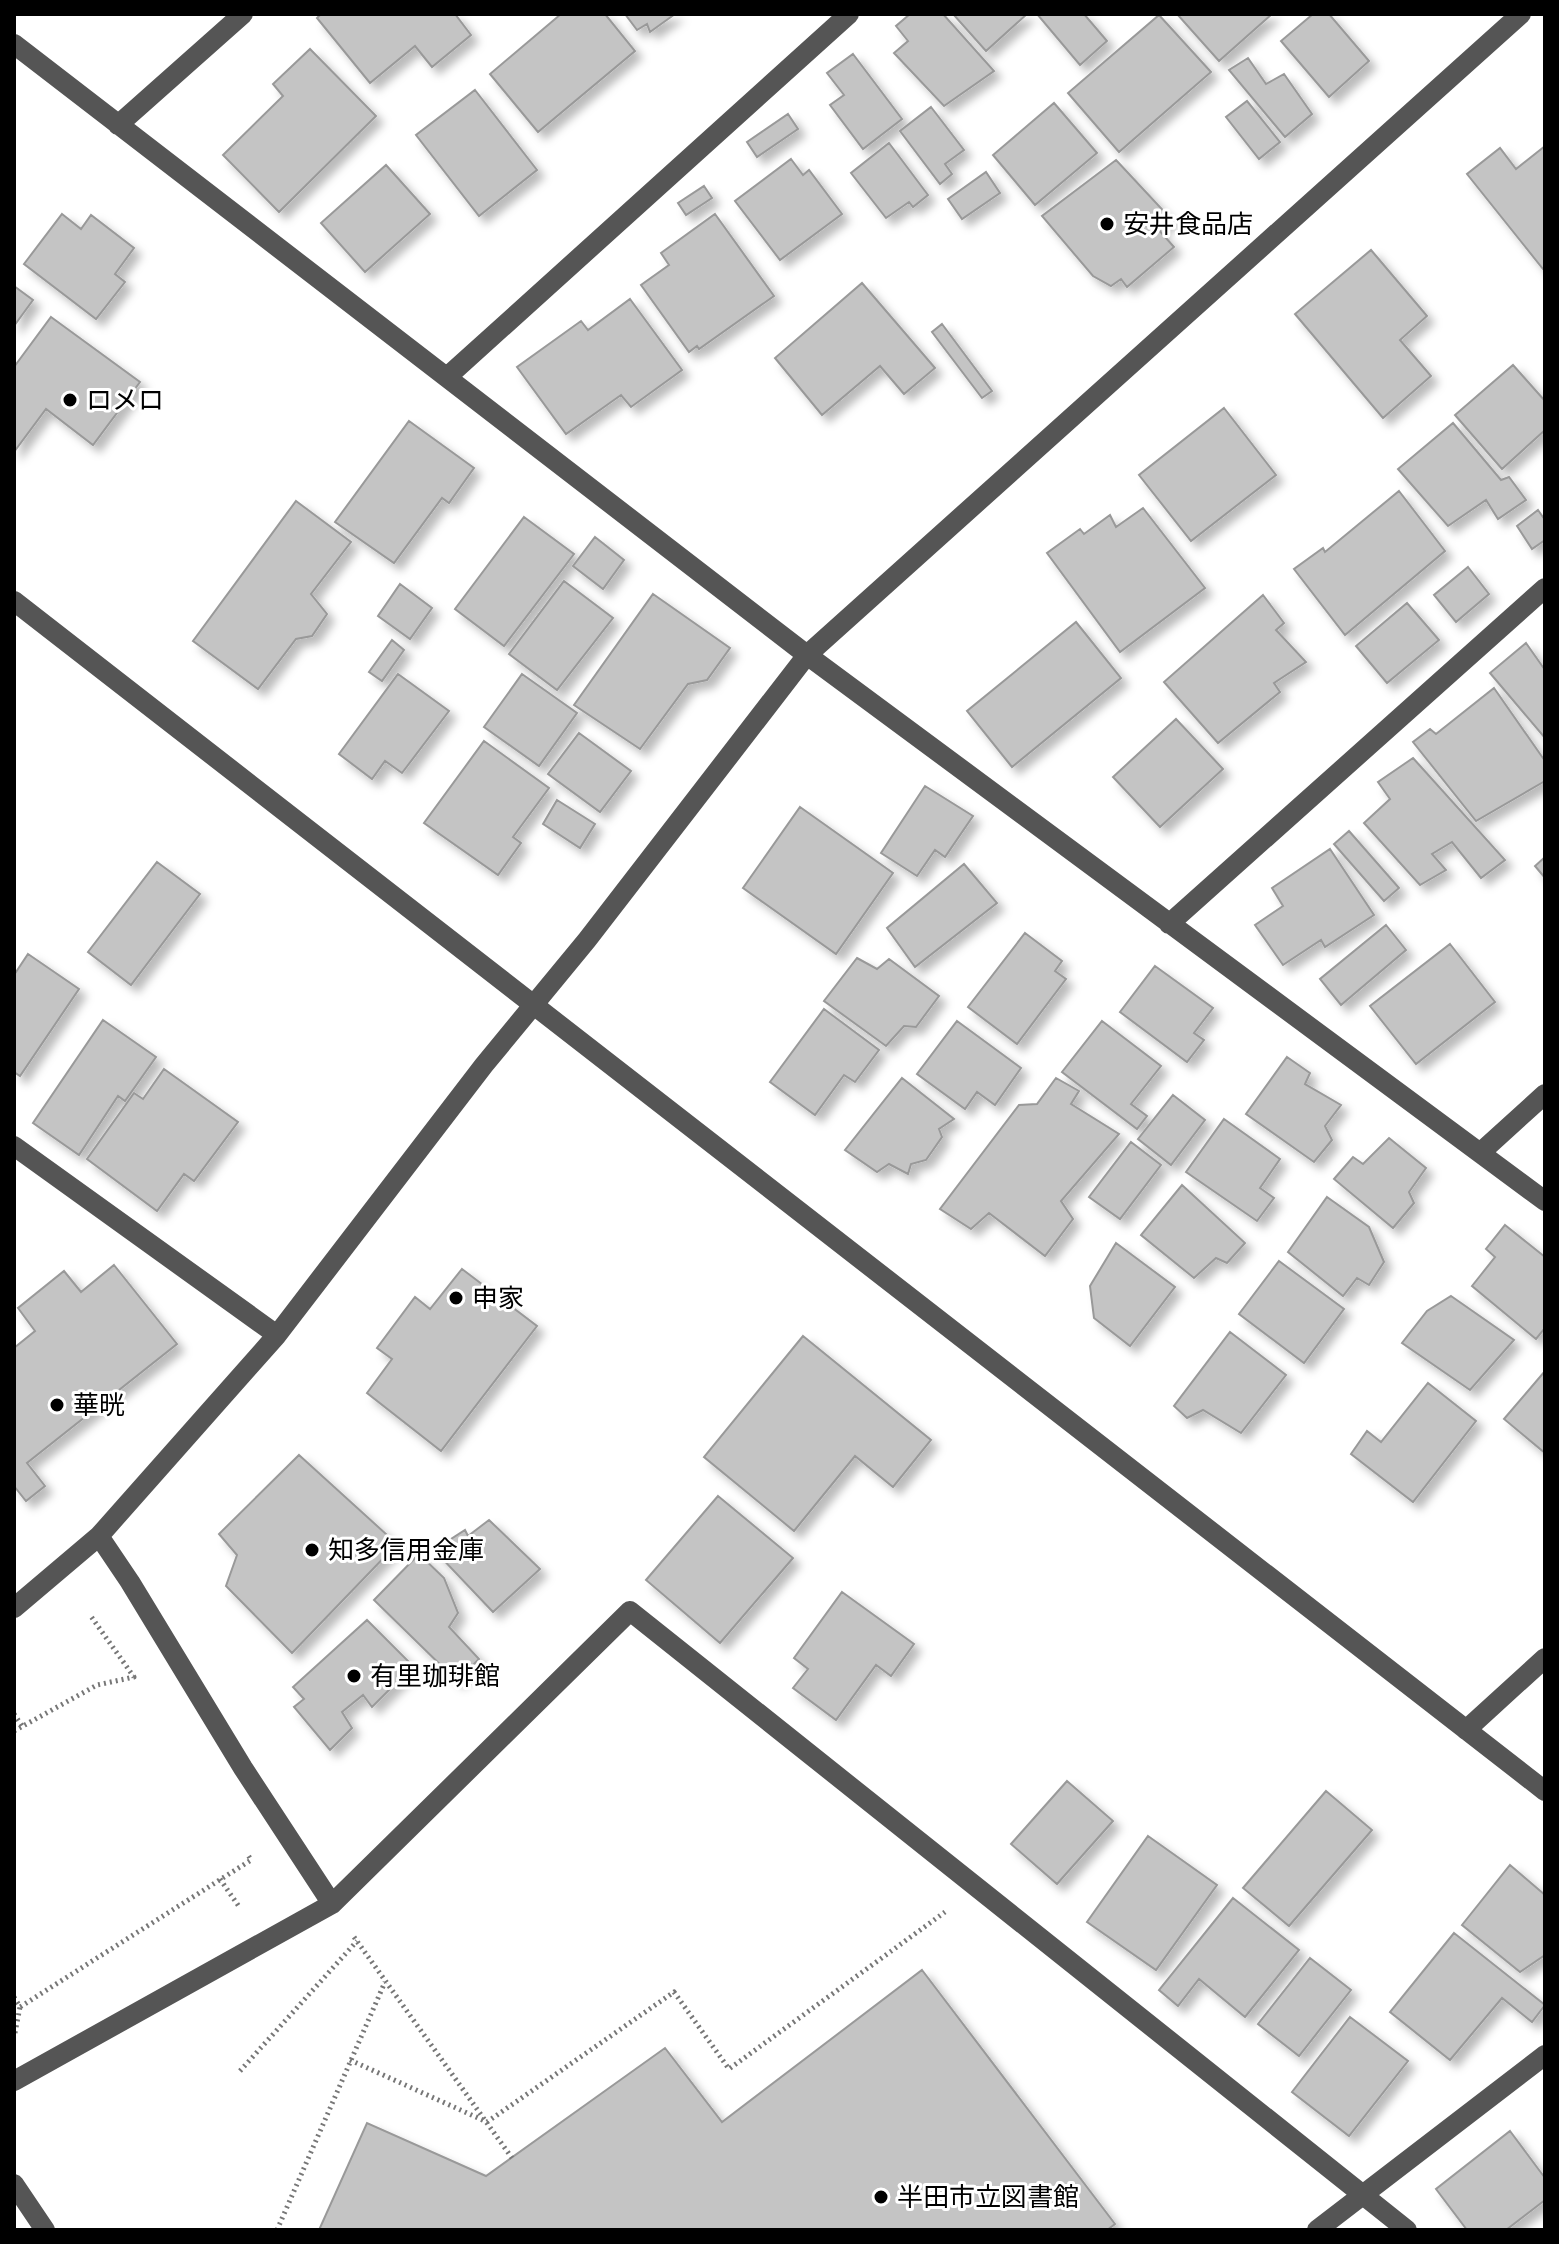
<svg xmlns="http://www.w3.org/2000/svg" width="1559" height="2244" viewBox="0 0 1559 2244" font-family="'Asap Condensed','Noto Sans JP',sans-serif">
<style>
.building{fill:#c4c4c4;stroke:#999;stroke-width:2;filter:url(#shadow)}
.lines{fill:none;stroke-linecap:round;stroke-linejoin:round}
.path{stroke:#777;stroke-width:5;stroke-dasharray:2 4;stroke-linecap:butt}
.minor{stroke:#555;stroke-width:20}
.poi-dot{fill:#000;stroke:#fff;stroke-width:3}
.labels{text-anchor:middle;dominant-baseline:central;stroke-width:6;stroke-linejoin:round;paint-order:stroke}
.poi-label{font-size:26px;fill:#000;stroke:#fff;text-anchor:start}
</style>
<defs>
<filter id="shadow"><feDropShadow dx="7" dy="7" stdDeviation="4" flood-color="#0004"/></filter>
</defs>
<rect width="100%" height="100%" fill="#fff"/>
<path class="building" d="M 321,14 L 455,14 L 471,35 L 432,67 L 415,46 L 370,83 L 317,18 Z
M 561,14 L 605,14 L 635,51 L 538,132 L 490,74 Z
M 625,14 L 675,14 L 650,32 L 647,24 L 637,30 Z
M 910,14 L 943,14 L 994,71 L 944,106 L 894,53 L 908,41 L 896,26 Z
M 953,14 L 1027,14 L 986,51 Z
M 1037,14 L 1084,14 L 1107,41 L 1080,65 Z
M 1177,14 L 1272,14 L 1219,61 Z
M 1313,14 L 1329,14 L 1369,61 L 1329,97 L 1281,41 Z
M 1159,15 L 1211,72 L 1119,152 L 1068,93 Z
M 310,49 L 376,116 L 279,212 L 223,155 L 283,96 L 273,84 Z
M 853,54 L 902,119 L 863,149 L 830,105 L 844,95 L 827,73 Z
M 1248,58 L 1266,84 L 1284,74 L 1312,114 L 1285,137 L 1229,70 Z
M 475,90 L 537,170 L 479,216 L 416,135 Z
M 1247,101 L 1280,142 L 1259,159 L 1226,117 Z
M 1054,103 L 1097,153 L 1035,205 L 993,155 Z
M 931,107 L 964,150 L 945,164 L 952,174 L 940,184 L 900,131 Z
M 788,114 L 798,129 L 757,157 L 747,142 Z
M 889,143 L 928,195 L 913,207 L 909,202 L 886,218 L 851,173 Z
M 1545,146 L 1545,268 L 1543,269 L 1467,174 L 1500,148 L 1516,169 Z
M 791,159 L 803,175 L 809,170 L 842,214 L 780,260 L 735,201 Z
M 1116,160 L 1172,220 L 1157,228 L 1174,247 L 1127,287 L 1121,279 L 1111,286 L 1093,276 L 1042,216 Z
M 386,165 L 430,214 L 365,272 L 321,223 Z
M 986,172 L 1000,193 L 962,219 L 948,199 Z
M 704,186 L 712,198 L 686,215 L 678,203 Z
M 62,214 L 81,229 L 91,215 L 134,248 L 115,274 L 125,282 L 96,319 L 24,264 Z
M 715,214 L 774,296 L 699,349 L 697,346 L 689,352 L 641,285 L 669,265 L 661,253 Z
M 1371,250 L 1427,316 L 1400,340 L 1431,376 L 1383,418 L 1295,314 Z
M 862,283 L 935,368 L 904,394 L 880,366 L 822,415 L 775,358 Z
M 14,286 L 33,300 L 14,326 Z
M 630,299 L 682,370 L 631,407 L 621,395 L 566,434 L 517,367 L 581,321 L 588,330 Z
M 51,317 L 140,382 L 93,445 L 46,409 L 14,452 L 14,367 Z
M 942,324 L 992,391 L 982,398 L 932,332 Z
M 1513,365 L 1545,401 L 1545,430 L 1502,469 L 1455,415 Z
M 1224,408 L 1276,475 L 1191,541 L 1139,475 Z
M 409,421 L 474,468 L 449,503 L 442,498 L 394,563 L 335,522 Z
M 1453,423 L 1501,480 L 1509,477 L 1526,500 L 1498,519 L 1486,500 L 1448,526 L 1398,469 Z
M 1399,491 L 1445,551 L 1345,635 L 1294,569 L 1323,548 L 1325,552 Z
M 296,501 L 351,542 L 311,594 L 327,614 L 312,636 L 296,639 L 258,689 L 193,641 Z
M 1143,508 L 1205,588 L 1120,652 L 1047,553 L 1080,529 L 1084,534 L 1110,515 L 1116,527 Z
M 1538,510 L 1545,520 L 1545,540 L 1532,549 L 1517,526 Z
M 524,517 L 574,554 L 504,646 L 455,609 Z
M 595,537 L 624,560 L 603,589 L 573,566 Z
M 1468,567 L 1489,594 L 1456,622 L 1434,595 Z
M 564,581 L 613,618 L 557,690 L 509,654 Z
M 400,584 L 432,608 L 410,639 L 378,616 Z
M 653,594 L 730,648 L 707,680 L 688,684 L 640,749 L 574,705 Z
M 1263,595 L 1284,623 L 1276,630 L 1306,662 L 1274,683 L 1280,692 L 1218,743 L 1164,682 Z
M 1407,603 L 1439,640 L 1387,683 L 1356,646 Z
M 1076,622 L 1121,678 L 1012,767 L 967,711 Z
M 392,640 L 404,650 L 382,681 L 369,672 Z
M 1526,643 L 1545,670 L 1545,738 L 1490,673 Z
M 398,674 L 449,711 L 402,773 L 385,761 L 372,779 L 339,754 Z
M 522,674 L 577,713 L 539,766 L 484,727 Z
M 1494,688 L 1545,761 L 1545,781 L 1476,821 L 1413,742 L 1430,729 L 1436,734 Z
M 1176,719 L 1223,769 L 1160,827 L 1113,777 Z
M 579,733 L 631,771 L 600,812 L 548,774 Z
M 484,741 L 549,788 L 513,837 L 521,843 L 498,875 L 424,823 Z
M 1413,758 L 1505,860 L 1481,878 L 1452,842 L 1432,854 L 1446,870 L 1420,885 L 1364,823 L 1390,799 L 1378,782 Z
M 925,786 L 973,816 L 945,857 L 935,850 L 917,876 L 881,853 Z
M 557,800 L 595,824 L 580,848 L 543,824 Z
M 800,807 L 893,873 L 836,954 L 743,888 Z
M 1349,831 L 1399,888 L 1384,901 L 1334,844 Z
M 1330,849 L 1374,915 L 1325,947 L 1321,940 L 1283,965 L 1255,925 L 1283,906 L 1272,888 Z
M 1545,857 L 1545,878 L 1535,866 Z
M 157,862 L 200,894 L 131,985 L 88,952 Z
M 964,864 L 997,903 L 915,967 L 887,928 Z
M 1386,925 L 1406,950 L 1341,1005 L 1320,979 Z
M 1025,933 L 1062,961 L 1055,971 L 1066,979 L 1017,1044 L 968,1007 Z
M 1450,944 L 1495,1002 L 1416,1064 L 1370,1006 Z
M 28,954 L 79,989 L 20,1076 L 14,1072 L 14,975 Z
M 857,958 L 877,969 L 889,959 L 939,996 L 916,1027 L 904,1026 L 886,1046 L 824,1001 Z
M 1155,966 L 1213,1008 L 1194,1033 L 1204,1040 L 1187,1062 L 1120,1012 Z
M 824,1009 L 879,1050 L 855,1082 L 844,1075 L 815,1115 L 770,1082 Z
M 103,1020 L 156,1057 L 125,1101 L 118,1096 L 79,1155 L 33,1123 Z
M 957,1021 L 1021,1068 L 995,1105 L 977,1092 L 965,1109 L 917,1074 Z
M 1102,1021 L 1161,1066 L 1131,1104 L 1147,1116 L 1137,1129 L 1062,1072 Z
M 1287,1057 L 1310,1073 L 1305,1084 L 1341,1105 L 1325,1126 L 1332,1140 L 1314,1162 L 1246,1114 Z
M 164,1069 L 238,1122 L 194,1181 L 184,1174 L 157,1211 L 87,1159 L 134,1093 L 143,1099 Z
M 902,1078 L 954,1119 L 939,1129 L 942,1137 L 926,1160 L 911,1164 L 908,1174 L 889,1164 L 877,1172 L 845,1150 Z
M 1056,1078 L 1079,1091 L 1071,1104 L 1119,1134 L 1061,1201 L 1073,1219 L 1045,1256 L 989,1213 L 971,1229 L 940,1209 L 1019,1105 L 1037,1104 Z
M 1173,1095 L 1205,1120 L 1171,1165 L 1138,1139 Z
M 1224,1119 L 1280,1159 L 1260,1188 L 1274,1198 L 1257,1221 L 1186,1172 Z
M 1389,1138 L 1426,1168 L 1409,1192 L 1414,1203 L 1393,1228 L 1334,1179 L 1353,1157 L 1363,1164 Z
M 1131,1142 L 1161,1165 L 1120,1219 L 1089,1197 Z
M 1182,1185 L 1245,1243 L 1227,1263 L 1216,1258 L 1194,1278 L 1141,1235 Z
M 1327,1197 L 1369,1227 L 1384,1262 L 1369,1285 L 1357,1278 L 1343,1296 L 1288,1252 Z
M 1505,1225 L 1545,1257 L 1545,1328 L 1536,1339 L 1472,1286 L 1495,1257 L 1486,1249 Z
M 1116,1243 L 1175,1287 L 1130,1346 L 1094,1318 L 1090,1286 Z
M 1279,1261 L 1344,1309 L 1304,1363 L 1239,1314 Z
M 114,1265 L 177,1344 L 27,1463 L 45,1486 L 26,1501 L 14,1486 L 14,1348 L 35,1331 L 18,1308 L 64,1271 L 81,1292 Z
M 462,1269 L 537,1326 L 441,1451 L 367,1393 L 392,1359 L 377,1348 L 415,1297 L 430,1309 Z
M 1451,1296 L 1514,1340 L 1470,1390 L 1402,1343 L 1427,1311 Z
M 1230,1332 L 1286,1375 L 1241,1433 L 1203,1410 L 1187,1418 L 1174,1406 Z
M 803,1336 L 931,1440 L 893,1487 L 855,1456 L 794,1531 L 704,1457 Z
M 1545,1371 L 1545,1453 L 1504,1419 Z
M 1428,1383 L 1476,1421 L 1413,1502 L 1351,1454 L 1367,1431 L 1381,1442 Z
M 299,1455 L 397,1544 L 292,1653 L 226,1586 L 237,1555 L 219,1534 Z
M 718,1496 L 793,1558 L 720,1643 L 646,1580 Z
M 489,1520 L 540,1569 L 493,1612 L 434,1550 L 465,1530 L 468,1536 Z
M 419,1554 L 444,1578 L 458,1613 L 449,1627 L 479,1659 L 457,1681 L 374,1600 Z
M 842,1592 L 914,1644 L 891,1676 L 876,1665 L 836,1720 L 793,1688 L 808,1669 L 794,1658 Z
M 367,1620 L 413,1666 L 372,1707 L 363,1695 L 342,1712 L 352,1728 L 330,1750 L 294,1707 L 304,1699 L 293,1687 Z
M 1067,1781 L 1113,1821 L 1057,1884 L 1011,1844 Z
M 1326,1791 L 1372,1830 L 1289,1926 L 1243,1888 Z
M 1148,1836 L 1217,1885 L 1156,1970 L 1087,1922 Z
M 1510,1865 L 1545,1895 L 1545,1955 L 1520,1972 L 1462,1925 Z
M 1233,1898 L 1299,1950 L 1245,2017 L 1199,1979 L 1178,2006 L 1159,1990 Z
M 1454,1933 L 1545,2005 L 1532,2022 L 1502,1998 L 1450,2060 L 1390,2012 Z
M 1310,1958 L 1351,1990 L 1299,2056 L 1258,2024 Z
M 922,1970 L 1115,2224 L 1107,2230 L 319,2230 L 367,2123 L 486,2176 L 665,2048 L 722,2122 Z
M 1350,2017 L 1408,2061 L 1349,2136 L 1292,2092 Z
M 1510,2131 L 1545,2178 L 1545,2200 L 1506,2230 L 1467,2230 L 1436,2189 Z"/>
<g class="lines">
<path class="path" d="M 14,1714 L 22,1726
M 14,1731 L 97,1685 L 134,1677 L 90,1615
M 220,1879 L 240,1908
M 354,1937 L 512,2158
M 14,1997 L 20,2007 L 251,1860 L 248,1855
M 15,2033 L 20,2007
M 350,2060 L 487,2122 L 674,1992 L 729,2069 L 945,1912
M 240,2071 L 357,1941
M 277,2230 L 385,1982"/>
<path class="minor" d="M 14,44 L 807,655 L 1545,1201
M 118,125 L 243,14
M 447,377 L 849,14
M 14,601 L 1545,1791
M 1169,924 L 1545,588
M 14,1146 L 277,1335
M 1480,1153 L 1545,1094
M 99,1536 L 130,1582 L 243,1768 L 332,1904
M 14,1608 L 99,1536 L 277,1335 L 484,1065 L 587,940 L 807,655 L 1521,14
M 1466,1730 L 1545,1658
M 14,2081 L 332,1904 L 630,1611 L 1407,2230
M 14,2184 L 45,2230
M 1317,2230 L 1545,2055"/>
</g>
<g class="poi-dot">
<circle cx="1107" cy="224" r="8"/>
<circle cx="70" cy="400" r="8"/>
<circle cx="456" cy="1298" r="8"/>
<circle cx="57" cy="1405" r="8"/>
<circle cx="312" cy="1550" r="8"/>
<circle cx="354" cy="1676" r="8"/>
<circle cx="881" cy="2197" r="8"/>
</g>
<g class="labels">
<g class="poi-label">
<text x="1123" y="224">安井食品店</text>
<text x="86" y="400">ロメロ</text>
<text x="472" y="1298">申家</text>
<text x="73" y="1405">華晄</text>
<text x="328" y="1550">知多信用金庫</text>
<text x="370" y="1676">有里珈琲館</text>
<text x="897" y="2197">半田市立図書館</text>
</g>
</g>
<rect width="1559" height="2244" fill="none" stroke="#000000" stroke-width="32"/>
</svg>
